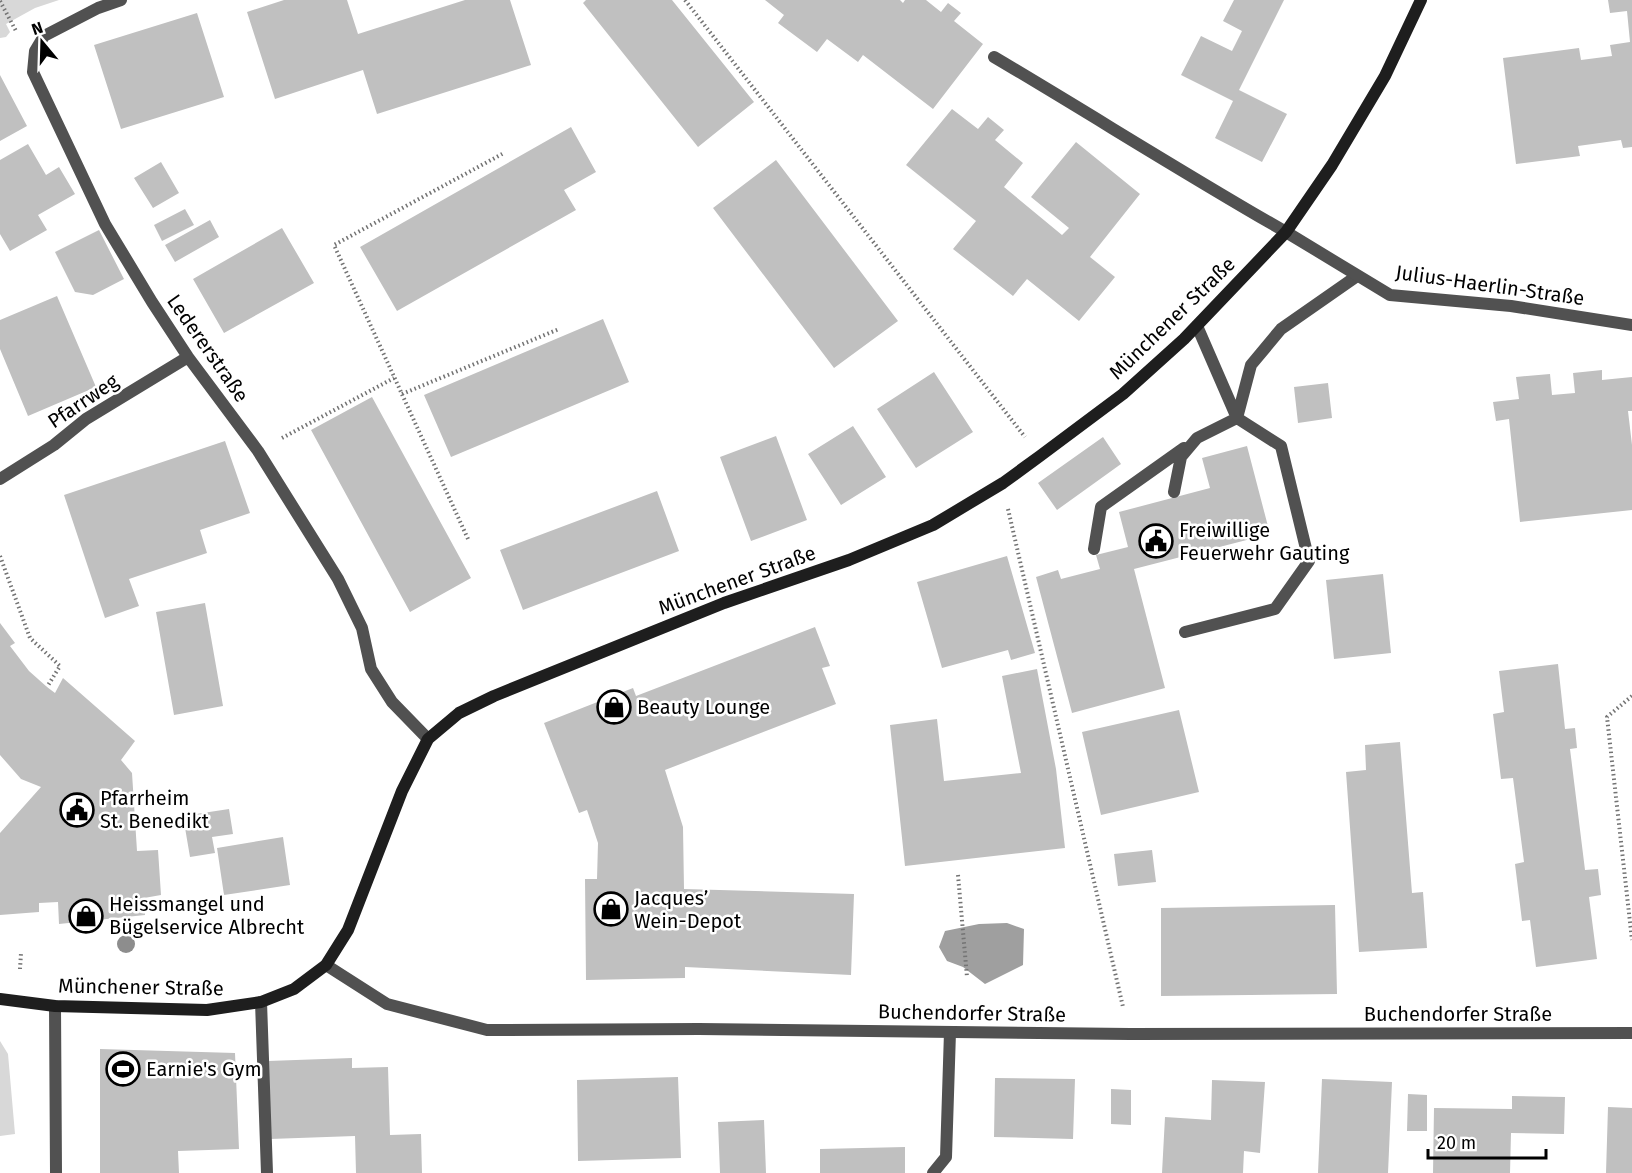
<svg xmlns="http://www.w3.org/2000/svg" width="1632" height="1173" viewBox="0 0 1632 1173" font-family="'Fira Sans',sans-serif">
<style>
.green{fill:#d8d8d8}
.water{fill:#9f9f9f}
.building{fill:#c0c0c0}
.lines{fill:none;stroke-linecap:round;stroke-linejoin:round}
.path{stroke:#737373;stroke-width:4;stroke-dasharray:1.5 3;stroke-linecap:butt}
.lane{stroke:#515151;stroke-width:12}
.street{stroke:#515151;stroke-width:12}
.secondary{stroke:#1e1e1e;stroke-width:12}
.tree{fill:#8d8d8d}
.labels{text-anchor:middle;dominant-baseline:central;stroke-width:5;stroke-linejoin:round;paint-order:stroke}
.street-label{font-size:20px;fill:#000;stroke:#fff}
.poi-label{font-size:20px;fill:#000;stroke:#fff;text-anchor:start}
</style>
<rect width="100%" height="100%" fill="#fff"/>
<path class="green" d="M 0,0 L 59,0 L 35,8 L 6,24 L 10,32 L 6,37 L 0,38 Z
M 0,1041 L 8,1054 L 15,1134 L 0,1136 Z"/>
<path class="water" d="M 1007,923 L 1024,929 L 1023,965 L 985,984 L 963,967 L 947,961 L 939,947 L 945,931 L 979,924 Z"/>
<path class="building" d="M 284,0 L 347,0 L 358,34 L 465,0 L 510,0 L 531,65 L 377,114 L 363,70 L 275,99 L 247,12 Z
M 586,0 L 672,0 L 754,102 L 698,147 L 583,3 Z
M 765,0 L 900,0 L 903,3 L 905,0 L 926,0 L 941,12 L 948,3 L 961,13 L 954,21 L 983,44 L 933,109 L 863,55 L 858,62 L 827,39 L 817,52 L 778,23 L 784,15 Z
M 1234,0 L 1284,0 L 1239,90 L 1287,114 L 1262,162 L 1215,138 L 1233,101 L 1181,75 L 1201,36 L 1232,51 L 1242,31 L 1223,21 Z
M 1608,0 L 1632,0 L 1632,147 L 1623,148 L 1621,140 L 1578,146 L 1580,156 L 1516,164 L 1503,58 L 1579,48 L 1581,60 L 1612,56 L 1610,45 L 1630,42 L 1627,11 L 1610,13 Z
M 197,13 L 224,97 L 121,129 L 94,45 Z
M 0,75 L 27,126 L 0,141 Z
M 952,109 L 978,129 L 988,117 L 1004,130 L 995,140 L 1023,163 L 1004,187 L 1062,235 L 1069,228 L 1031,197 L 1076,142 L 1140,194 L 1090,257 L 1115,277 L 1079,321 L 1027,279 L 1013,296 L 953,249 L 976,221 L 906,165 Z
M 571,127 L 596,172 L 564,190 L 576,210 L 397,311 L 360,247 Z
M 28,144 L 46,175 L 59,167 L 75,194 L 38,215 L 47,230 L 10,251 L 0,234 L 0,160 Z
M 776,160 L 898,321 L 834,368 L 713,208 Z
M 161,162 L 179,193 L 153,208 L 134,178 Z
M 185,209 L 194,225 L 162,241 L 154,225 Z
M 210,220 L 219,237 L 175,262 L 165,245 Z
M 282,228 L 314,283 L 224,333 L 193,279 Z
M 99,230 L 124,279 L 93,295 L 75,292 L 55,252 Z
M 57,296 L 96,387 L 28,416 L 0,349 L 0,320 Z
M 603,319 L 629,382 L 451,457 L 424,395 Z
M 1602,370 L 1602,380 L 1632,377 L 1632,411 L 1628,411 L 1632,445 L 1632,510 L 1520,522 L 1509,419 L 1496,421 L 1493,402 L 1519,399 L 1516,377 L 1550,374 L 1552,395 L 1575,393 L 1573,373 Z
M 934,372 L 973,432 L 916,468 L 877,409 Z
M 1328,383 L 1332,418 L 1298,423 L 1294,387 Z
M 372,397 L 471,578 L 410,612 L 311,430 Z
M 853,426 L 886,477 L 841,505 L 808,454 Z
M 776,436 L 807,520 L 751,541 L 720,457 Z
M 1103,437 L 1121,464 L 1057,510 L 1038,483 Z
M 225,441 L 250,513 L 200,530 L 207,553 L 129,579 L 139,606 L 105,618 L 64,495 Z
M 1247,446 L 1270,534 L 1134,569 L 1165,688 L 1072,713 L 1036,577 L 1058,570 L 1061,579 L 1100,569 L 1096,555 L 1128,547 L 1119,512 L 1210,488 L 1202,458 Z
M 657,491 L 679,551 L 523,610 L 500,550 Z
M 1007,556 L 1035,653 L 1011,660 L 1008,650 L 942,668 L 917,582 Z
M 1383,574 L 1391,653 L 1334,659 L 1326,580 Z
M 205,603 L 223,706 L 174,715 L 156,612 Z
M 0,623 L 15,643 L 10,646 L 29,671 L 47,687 L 55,693 L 63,678 L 135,741 L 121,760 L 132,773 L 137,851 L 158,850 L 161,895 L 144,898 L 145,915 L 59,924 L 58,902 L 39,903 L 39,912 L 0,915 L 0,833 L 41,787 L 21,779 L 0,755 Z
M 815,627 L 830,666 L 822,668 L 836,704 L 665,770 L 683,827 L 684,889 L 854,894 L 851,975 L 685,967 L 685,978 L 586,980 L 585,879 L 597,879 L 598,843 L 587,810 L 579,813 L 544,723 L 633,688 L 636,696 Z
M 1558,664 L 1565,729 L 1575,728 L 1577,748 L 1570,749 L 1585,870 L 1598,869 L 1601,895 L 1589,897 L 1597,959 L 1536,967 L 1530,920 L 1522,921 L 1515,864 L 1524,862 L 1513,778 L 1501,779 L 1493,714 L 1504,712 L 1499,671 Z
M 1037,669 L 1056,769 L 1065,848 L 905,866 L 890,725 L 937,719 L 944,781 L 1021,773 L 1002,676 Z
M 1179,710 L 1199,792 L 1101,815 L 1082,732 Z
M 1400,742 L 1412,893 L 1423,892 L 1427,948 L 1359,952 L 1346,772 L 1366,770 L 1365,745 Z
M 229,809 L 233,834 L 212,837 L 215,853 L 190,857 L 183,816 Z
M 283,837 L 290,885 L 224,895 L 217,848 Z
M 1152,850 L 1156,882 L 1118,886 L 1114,854 Z
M 1335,905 L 1337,994 L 1161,996 L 1161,908 Z
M 100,1049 L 235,1053 L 239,1149 L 178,1151 L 179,1173 L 100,1173 Z
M 352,1058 L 352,1068 L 388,1067 L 390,1135 L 421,1134 L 422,1173 L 356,1173 L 355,1136 L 270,1139 L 268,1061 Z
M 678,1077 L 681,1158 L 578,1161 L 577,1080 Z
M 995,1078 L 1075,1079 L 1073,1139 L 994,1137 Z
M 1322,1079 L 1392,1082 L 1388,1173 L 1318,1173 Z
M 1212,1080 L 1265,1082 L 1260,1153 L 1244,1151 L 1243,1173 L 1162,1173 L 1165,1117 L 1211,1120 Z
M 1111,1089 L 1131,1090 L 1131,1125 L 1111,1124 Z
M 1408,1094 L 1427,1095 L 1427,1131 L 1407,1131 Z
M 1512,1096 L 1565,1097 L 1564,1134 L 1511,1133 L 1510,1173 L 1433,1173 L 1434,1108 L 1512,1109 Z
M 1608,1107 L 1632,1108 L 1632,1173 L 1606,1173 Z
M 764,1120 L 766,1173 L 720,1173 L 718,1122 Z
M 905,1147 L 905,1173 L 820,1173 L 820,1149 Z"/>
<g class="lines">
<path class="path" d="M 685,0 L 1025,437
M 0,1 L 16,31
M 402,394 L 559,329
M 282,438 L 394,378
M 1008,509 L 1123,1007
M 468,539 L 334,245 L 504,153
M 0,556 L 30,638 L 60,666 L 47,687
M 1632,696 L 1607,717 L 1632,940
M 958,875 L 967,977
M 20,969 L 21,953"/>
<path class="lane" d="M 994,57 C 1092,115 1188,176 1286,232
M 1174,492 L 1181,457 L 1197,438 L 1237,418 L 1197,326
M 1094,549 L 1101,507 L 1184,448
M 1185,632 L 1275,609 L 1309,561 L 1281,446 L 1237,418 L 1251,365 L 1281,329 L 1357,276
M 261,1002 L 267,1173
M 933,1173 L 946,1157 L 950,1032"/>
<path class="street" d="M 121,0 L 98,8 L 44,36 L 35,51 L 33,72 L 105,224 L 152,302 L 188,357 L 258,451 L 338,579 L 362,628 L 371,669 L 392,702 L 428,739
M 1286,232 L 1390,295 L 1511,306 L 1632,325
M 0,479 L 54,445 L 86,419 L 188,357
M 326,965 L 387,1004 L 487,1030 L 699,1029 L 1130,1034 L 1632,1033
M 55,1006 L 56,1173"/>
<path class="secondary" d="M 0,999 L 55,1006 L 207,1010 L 261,1002 L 294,989 L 326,965 L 348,930 L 402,791 L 428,739 L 459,713 L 494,696 L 724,603 L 849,560 L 933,525 L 1003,483 L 1040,456 L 1123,394 L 1184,339 L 1286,232 L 1332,165 L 1385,76 L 1421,0"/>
</g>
<circle class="tree" cx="126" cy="944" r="9"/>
<defs>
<symbol id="civic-ring" viewBox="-11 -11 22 22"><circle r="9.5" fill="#fff" stroke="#000" stroke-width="1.5"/><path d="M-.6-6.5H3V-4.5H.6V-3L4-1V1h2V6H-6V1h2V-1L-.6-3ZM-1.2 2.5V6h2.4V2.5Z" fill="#000"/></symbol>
<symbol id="shop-ring" viewBox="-11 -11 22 22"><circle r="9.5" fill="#fff" stroke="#000" stroke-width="1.5"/><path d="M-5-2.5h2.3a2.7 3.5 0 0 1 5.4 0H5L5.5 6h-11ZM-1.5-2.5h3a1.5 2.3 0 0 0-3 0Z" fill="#000"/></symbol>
<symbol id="stadium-ring" viewBox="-11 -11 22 22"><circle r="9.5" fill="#fff" stroke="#000" stroke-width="1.5"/><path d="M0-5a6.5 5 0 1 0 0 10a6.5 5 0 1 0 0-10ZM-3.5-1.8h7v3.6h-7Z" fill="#000"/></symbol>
</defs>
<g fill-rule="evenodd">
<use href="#civic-ring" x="1137" y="522" width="38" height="38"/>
<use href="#shop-ring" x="595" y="688" width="38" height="38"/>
<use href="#civic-ring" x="58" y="791" width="38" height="38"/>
<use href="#shop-ring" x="592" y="890" width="38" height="38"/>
<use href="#shop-ring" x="67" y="897" width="38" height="38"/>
<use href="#stadium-ring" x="104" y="1050" width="38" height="38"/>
</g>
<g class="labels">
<g class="street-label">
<text transform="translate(1490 285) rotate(8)">Julius-Haerlin-Straße</text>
<text transform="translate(1172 318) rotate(-44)">Münchener Straße</text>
<text transform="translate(208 348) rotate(55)">Ledererstraße</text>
<text transform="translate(83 401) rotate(-34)">Pfarrweg</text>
<text transform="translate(737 580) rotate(-20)">Münchener Straße</text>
<text transform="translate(141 987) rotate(1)">Münchener Straße</text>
<text transform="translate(972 1013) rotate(1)">Buchendorfer Straße</text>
<text x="1458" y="1014">Buchendorfer Straße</text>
</g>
<g class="poi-label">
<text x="1179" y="530">Freiwillige<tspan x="1179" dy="23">Feuerwehr Gauting</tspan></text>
<text x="637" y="707">Beauty Lounge</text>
<text x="100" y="798">Pfarrheim<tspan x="100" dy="23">St. Benedikt</tspan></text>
<text x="634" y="898">Jacques’<tspan x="634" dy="23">Wein-Depot</tspan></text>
<text x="109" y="904">Heissmangel und<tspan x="109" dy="23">Bügelservice Albrecht</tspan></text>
<text x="146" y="1069">Earnie's Gym</text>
</g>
</g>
<g transform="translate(42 42) rotate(341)" stroke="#ffffff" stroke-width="4.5" paint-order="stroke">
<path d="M0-4.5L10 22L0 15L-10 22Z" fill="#000000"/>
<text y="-9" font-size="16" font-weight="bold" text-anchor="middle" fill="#000000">N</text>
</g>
<path d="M1428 1149v9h118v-9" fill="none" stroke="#000000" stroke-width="3"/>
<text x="1437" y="1149" font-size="18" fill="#000000" stroke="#ffffff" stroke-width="4.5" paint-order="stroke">20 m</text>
</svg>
